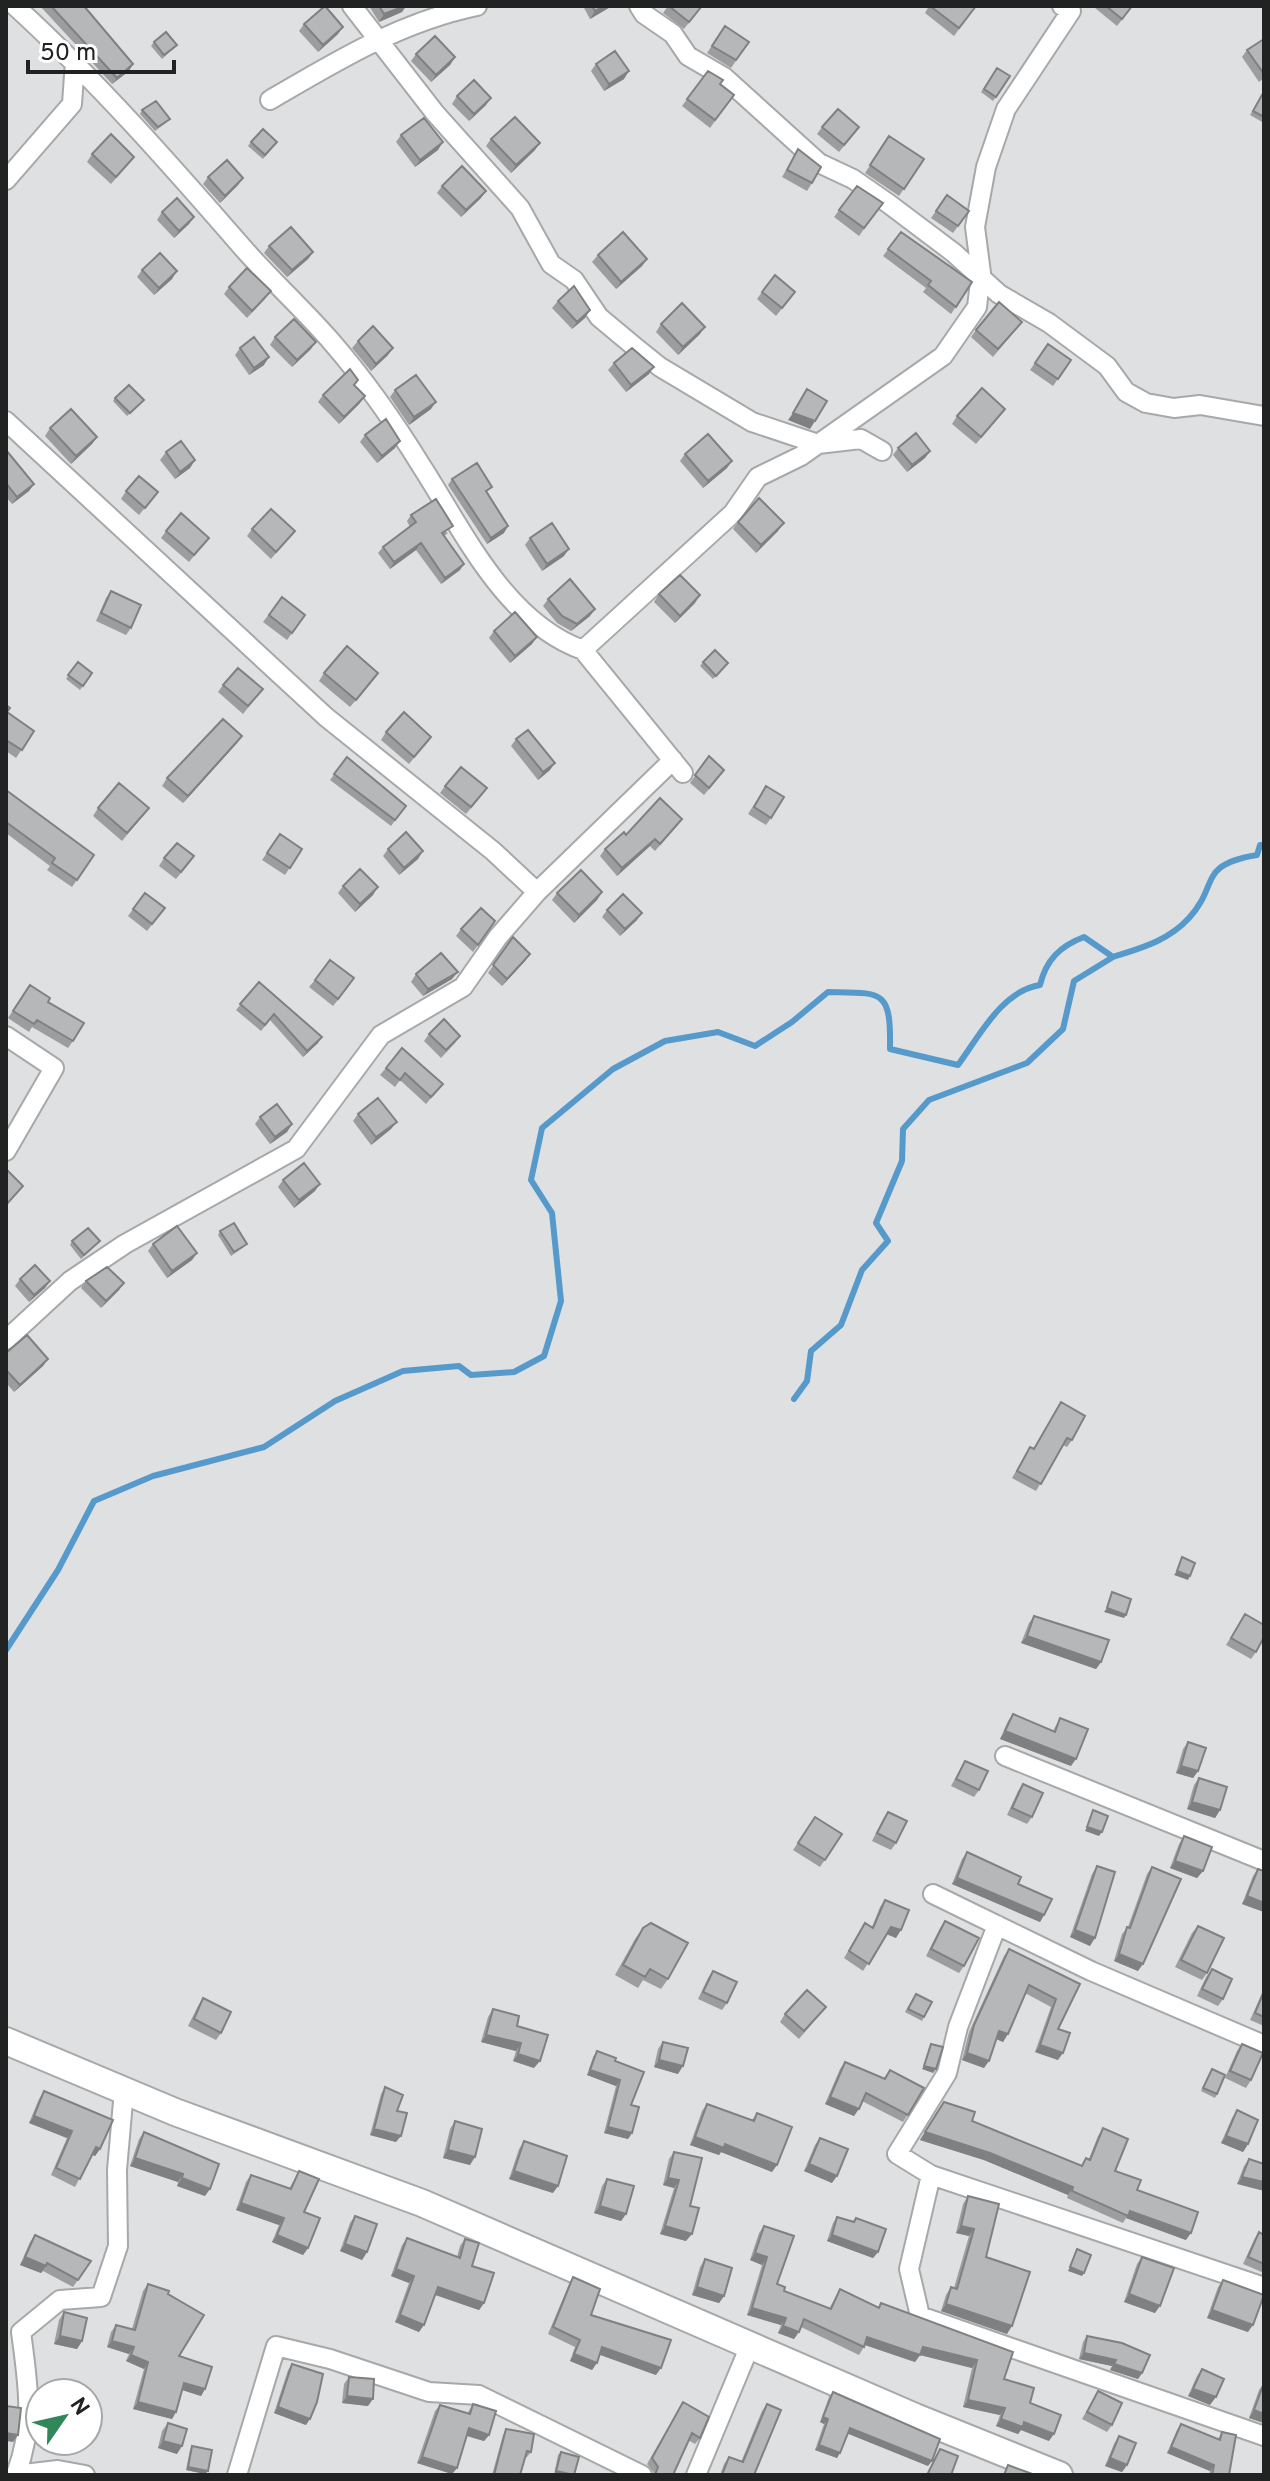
<svg xmlns="http://www.w3.org/2000/svg" width="1270" height="2481" viewBox="0 0 1270 2481" font-family="Overpass,sans-serif">
<style>
.lines{fill:none;stroke-linecap:round;stroke-linejoin:round}
.stream{stroke:#5699cb;stroke-width:6}
.street-casing{stroke:#a7a8a9;stroke-width:22}
.secondary-casing{stroke:#a7a8a9;stroke-width:30}
.street{stroke:#fff;stroke-width:18}
.secondary{stroke:#fff;stroke-width:26}
.wall{fill:#9d9d9f}
.shaded-wall{fill:#7f8082}
.building{fill:#b6b7b9;stroke:#7f8082;stroke-width:2}
</style>
<rect width="100%" height="100%" fill="#dfe0e2"/>
<g class="lines">
<path class="stream" d="M 794,1399 L 807,1381 L 811,1351 L 841,1325 L 862,1270 L 888,1241 L 876,1223 L 902,1161 L 903,1129 L 929,1100 L 1027,1063 L 1063,1029 L 1074,981 L 1113,957
M 6,1650 L 58,1570 L 94,1501 L 153,1476 L 264,1447 L 335,1401 L 403,1371 L 459,1366 L 471,1375 L 514,1372 L 544,1356 L 561,1301 L 552,1213 L 531,1180 L 542,1128 L 613,1069 L 665,1041 L 718,1032 L 755,1046 L 792,1022 L 828,992 C 883,993 891,989 890,1049 L 958,1065 C 980,1035 1002,991 1040,985 C 1046,960 1060,946 1084,937 L 1113,957 C 1141,948 1168,941 1189,918 C 1220,884 1197,865 1257,855 L 1260,845 L 1264,845"/>
<defs>
<path id="street" d="M 15,6 C 97,81 170,164 243,248 C 271,280 302,308 330,340 C 364,379 395,423 422,467 C 464,532 505,622 583,650 L 683,773
M 352,6 L 435,113 L 520,208 L 551,264 L 574,280 L 599,317 L 635,347 L 660,367 L 752,422 L 818,444 L 861,439 L 882,451
M 639,6 L 644,14 L 673,34 L 688,56 L 724,77 L 819,163 L 853,179 L 889,204 L 954,253 L 999,294 L 1049,323 L 1107,366 L 1126,392 L 1146,403 L 1174,408 L 1200,405 L 1264,416
M 270,100 C 337,61 400,22 477,6
M 6,180 L 72,104 L 75,61
M 6,421 L 326,717 L 493,851 L 537,892
M 583,650 L 733,513 L 758,477 L 801,456 L 943,356 L 977,307 L 981,273 L 975,227 L 986,167 L 1006,109 L 1071,11 L 1062,6
M 6,1036 L 54,1068 L 6,1151
M 6,1340 L 70,1281 L 125,1244 L 296,1149 L 381,1035 L 463,987 L 498,937 L 537,892 L 673,760
M 1005,1756 L 1264,1861
M 933,1894 L 1091,1971 L 1264,2045
M 997,1925 L 958,2027 L 947,2073 L 897,2154 L 931,2175 L 1264,2287
M 931,2175 L 909,2269 L 920,2316 L 1264,2436
M 16,2474 C 35,2424 28,2384 21,2332 L 60,2300 L 101,2297 L 118,2246 L 117,2170 L 124,2090
M 15,2475 L 58,2470 L 85,2475
M 237,2475 L 276,2346 L 330,2359 L 429,2392 L 479,2395 L 642,2475
M 696,2475 L 751,2343"/>
<path id="secondary" d="M 6,2041 L 175,2112 L 422,2203 L 915,2417 L 1059,2475"/>
</defs>
<use href="#street" class="street-casing"/>
<use href="#secondary" class="secondary-casing"/>
<use href="#street" class="street"/>
<use href="#secondary" class="secondary"/>
</g>
<path class="wall" d="M 40,6 L 84,6 L 129,71 L 112,84 Z
M 369,6 L 406,6 L 402,12 L 379,22 Z
M 583,6 L 612,6 L 590,19 Z
M 668,6 L 701,7 L 684,29 L 663,13 Z
M 929,6 L 976,6 L 954,36 L 925,13 Z
M 1096,6 L 1133,6 L 1117,26 L 1095,8 Z
M 304,24 L 338,34 L 318,52 L 299,31 Z
M 725,26 L 749,42 L 731,68 L 707,53 Z
M 1264,39 L 1264,78 L 1259,82 L 1242,57 L 1247,50 Z
M 154,42 L 174,48 L 162,59 L 151,46 Z
M 416,54 L 455,57 L 450,65 L 431,82 L 411,61 Z
M 596,64 L 624,79 L 604,91 L 591,71 Z
M 997,68 L 1010,76 L 993,101 L 981,92 Z
M 708,71 L 720,84 L 734,95 L 710,128 L 682,106 Z
M 1262,95 L 1264,97 L 1264,123 L 1250,115 Z
M 457,96 L 486,105 L 469,121 L 452,104 Z
M 142,110 L 167,122 L 155,131 L 140,114 Z
M 822,127 L 854,134 L 839,152 L 817,134 Z
M 401,135 L 438,150 L 415,167 L 396,142 Z
M 889,136 L 924,159 L 899,196 L 865,173 Z
M 491,139 L 535,150 L 511,173 L 486,146 Z
M 251,142 L 277,142 L 263,159 L 248,146 Z
M 798,149 L 812,183 L 807,191 L 782,177 Z
M 92,154 L 134,157 L 111,184 L 87,162 Z
M 208,177 L 243,178 L 238,185 L 220,203 L 203,184 Z
M 442,186 L 481,198 L 461,217 L 437,193 Z
M 857,186 L 883,203 L 859,236 L 834,217 Z
M 947,195 L 969,211 L 953,233 L 931,218 Z
M 162,212 L 194,217 L 189,224 L 174,238 L 157,220 Z
M 901,232 L 972,282 L 951,314 L 923,292 L 926,288 L 883,256 Z
M 269,246 L 313,252 L 308,259 L 287,277 L 264,253 Z
M 598,255 L 647,259 L 642,266 L 616,289 L 592,262 Z
M 142,270 L 172,279 L 154,295 L 137,277 Z
M 229,287 L 266,298 L 247,318 L 224,294 Z
M 762,292 L 795,292 L 776,316 L 757,299 Z
M 558,301 L 585,318 L 572,329 L 552,308 Z
M 1022,322 L 993,357 L 971,337 L 976,330 Z
M 661,324 L 700,334 L 678,355 L 656,332 Z
M 275,337 L 311,349 L 292,367 L 270,345 Z
M 358,341 L 388,355 L 371,371 L 352,348 Z
M 1048,344 L 1071,360 L 1053,386 L 1030,370 Z
M 240,348 L 264,365 L 249,375 L 235,355 Z
M 614,363 L 649,374 L 626,392 L 608,370 Z
M 355,386 L 360,403 L 339,424 L 318,402 L 323,395 Z
M 395,390 L 431,409 L 409,425 L 390,397 Z
M 115,398 L 144,400 L 127,416 L 113,401 Z
M 1005,409 L 976,444 L 952,424 L 957,416 Z
M 50,428 L 97,437 L 92,444 L 71,464 L 45,436 Z
M 365,435 L 395,448 L 377,463 L 360,442 Z
M 898,448 L 930,451 L 925,458 L 907,472 L 893,455 Z
M 6,450 L 34,484 L 29,491 L 12,504 L 6,497 Z
M 166,452 L 195,460 L 190,468 L 175,479 L 160,460 Z
M 685,454 L 727,468 L 703,488 L 680,461 Z
M 452,479 L 488,494 L 504,533 L 487,544 L 448,485 Z
M 126,491 L 158,492 L 139,515 L 121,499 Z
M 411,515 L 448,533 L 444,536 L 460,570 L 441,584 L 416,550 L 390,569 L 378,553 L 383,547 L 410,527 L 407,521 Z
M 738,522 L 778,531 L 756,553 L 733,529 Z
M 252,529 L 295,531 L 271,559 L 247,536 Z
M 166,531 L 209,538 L 189,562 L 161,538 Z
M 530,538 L 564,556 L 542,571 L 525,545 Z
M 111,591 L 131,628 L 126,635 L 96,621 L 106,598 Z
M 659,594 L 695,603 L 675,623 L 654,602 Z
M 282,597 L 305,615 L 287,640 L 263,622 Z
M 548,599 L 590,616 L 571,631 L 557,623 L 543,606 Z
M 494,631 L 532,644 L 510,663 L 489,638 Z
M 78,662 L 92,673 L 80,690 L 66,679 Z
M 703,662 L 726,666 L 713,679 L 700,666 Z
M 324,673 L 373,680 L 350,707 L 319,681 Z
M 223,685 L 263,689 L 243,714 L 218,692 Z
M 6,705 L 7,712 L 34,731 L 16,758 L 6,751 Z
M 386,732 L 431,737 L 409,764 L 381,740 Z
M 516,739 L 550,770 L 538,780 L 511,746 Z
M 237,743 L 183,803 L 162,786 L 167,778 Z
M 709,756 L 719,777 L 704,795 L 690,783 Z
M 347,757 L 406,806 L 391,826 L 330,780 Z
M 445,786 L 482,795 L 466,814 L 440,793 Z
M 766,786 L 771,818 L 766,825 L 748,814 Z
M 6,790 L 94,855 L 72,887 L 47,870 L 50,866 L 6,833 Z
M 98,808 L 149,808 L 122,841 L 93,816 Z
M 677,826 L 655,851 L 650,846 L 617,876 L 600,856 L 605,849 L 626,835 Z
M 280,834 L 302,849 L 285,875 L 262,860 Z
M 388,849 L 418,859 L 399,875 L 383,856 Z
M 164,858 L 189,863 L 176,879 L 159,866 Z
M 343,886 L 373,895 L 355,912 L 338,893 Z
M 602,892 L 597,900 L 574,923 L 552,900 L 557,893 Z
M 145,893 L 165,908 L 147,931 L 128,916 Z
M 607,910 L 637,920 L 620,936 L 602,917 Z
M 495,921 L 473,952 L 456,936 L 461,929 Z
M 513,937 L 530,954 L 525,961 L 502,986 L 488,973 Z
M 416,974 L 452,979 L 423,996 L 411,982 Z
M 315,980 L 349,986 L 333,1006 L 309,987 Z
M 259,982 L 318,1043 L 303,1057 L 270,1020 L 261,1031 L 236,1010 Z
M 30,985 L 48,1002 L 73,1041 L 68,1048 L 32,1027 L 29,1032 L 8,1018 Z
M 429,1034 L 460,1036 L 455,1043 L 441,1058 L 424,1041 Z
M 386,1068 L 443,1084 L 426,1104 L 400,1080 L 395,1087 L 380,1075 Z
M 358,1114 L 391,1129 L 371,1145 L 353,1121 Z
M 260,1117 L 292,1124 L 287,1132 L 270,1144 L 255,1124 Z
M 283,1180 L 315,1191 L 294,1208 L 278,1187 Z
M 220,1231 L 244,1247 L 231,1256 L 218,1235 Z
M 72,1241 L 100,1241 L 81,1259 L 70,1245 Z
M 153,1244 L 197,1253 L 192,1260 L 167,1278 L 148,1251 Z
M 20,1279 L 50,1281 L 45,1288 L 29,1302 L 15,1286 Z
M 86,1281 L 124,1283 L 119,1290 L 101,1308 L 81,1288 Z
M 6,1353 L 48,1359 L 43,1366 L 14,1392 L 6,1383 Z
M 1061,1402 L 1072,1440 L 1067,1447 L 1063,1445 L 1036,1491 L 1012,1478 L 1030,1447 L 1034,1449 Z
M 1245,1614 L 1256,1652 L 1251,1659 L 1226,1645 Z
M 1034,1616 L 1101,1662 L 1096,1669 L 1021,1643 L 1029,1623 Z
M 1013,1714 L 1053,1731 L 1060,1718 L 1071,1766 L 1000,1739 L 1008,1721 Z
M 1188,1742 L 1198,1771 L 1193,1778 L 1176,1773 L 1183,1749 Z
M 965,1761 L 979,1790 L 974,1797 L 951,1786 Z
M 1199,1778 L 1220,1810 L 1215,1818 L 1187,1809 L 1194,1785 Z
M 1023,1784 L 1032,1817 L 1027,1824 L 1007,1815 L 1018,1791 Z
M 888,1812 L 896,1843 L 891,1850 L 872,1841 L 883,1819 Z
M 815,1817 L 842,1834 L 820,1867 L 793,1850 Z
M 1184,1836 L 1203,1871 L 1197,1878 L 1170,1868 L 1179,1844 Z
M 967,1852 L 1018,1884 L 1044,1915 L 1040,1922 L 952,1884 L 962,1859 Z
M 1097,1866 L 1090,1946 L 1070,1937 L 1092,1874 Z
M 1152,1867 L 1138,1971 L 1114,1961 L 1122,1934 L 1128,1927 L 1147,1874 Z
M 1258,1869 L 1264,1871 L 1264,1912 L 1242,1904 L 1253,1876 Z
M 885,1900 L 896,1938 L 887,1934 L 863,1971 L 844,1958 L 865,1923 L 872,1927 L 880,1907 Z
M 945,1921 L 964,1966 L 959,1973 L 926,1956 L 940,1928 Z
M 1198,1926 L 1207,1973 L 1202,1980 L 1175,1967 L 1192,1933 Z
M 643,1928 L 668,1979 L 661,1989 L 643,1980 L 638,1988 L 615,1975 L 635,1939 Z
M 1009,1949 L 1080,1984 L 1058,2029 L 1058,2060 L 1035,2052 L 1051,2007 L 1025,1993 L 1003,2042 L 997,2039 L 984,2068 L 962,2060 L 969,2032 L 1004,1956 Z
M 1212,1969 L 1223,1999 L 1218,2006 L 1197,1996 L 1206,1977 Z
M 713,1971 L 727,2003 L 722,2010 L 698,1999 L 708,1978 Z
M 1264,1989 L 1264,2026 L 1250,2020 Z
M 203,1998 L 221,2033 L 216,2040 L 188,2026 L 198,2006 Z
M 913,1998 L 924,2017 L 922,2021 L 905,2012 Z
M 826,2007 L 799,2039 L 780,2022 L 785,2014 Z
M 493,2009 L 517,2026 L 534,2068 L 513,2061 L 516,2051 L 481,2042 L 488,2017 Z
M 663,2042 L 678,2074 L 654,2067 L 658,2049 Z
M 1242,2044 L 1251,2080 L 1246,2088 L 1225,2078 L 1237,2051 Z
M 597,2051 L 615,2061 L 631,2105 L 632,2133 L 628,2139 L 604,2133 L 616,2086 L 587,2075 L 593,2057 Z
M 845,2062 L 884,2078 L 890,2070 L 924,2088 L 903,2122 L 862,2101 L 854,2116 L 825,2104 L 840,2069 Z
M 1212,2069 L 1217,2094 L 1215,2098 L 1201,2091 Z
M 385,2087 L 397,2111 L 396,2142 L 370,2135 L 381,2094 Z
M 44,2091 L 100,2149 L 95,2156 L 92,2155 L 75,2187 L 51,2175 L 67,2138 L 29,2123 L 39,2099 Z
M 707,2104 L 752,2120 L 757,2113 L 772,2172 L 721,2152 L 719,2155 L 690,2145 L 702,2111 Z
M 939,2109 L 972,2121 L 1081,2166 L 1086,2158 L 1089,2159 L 1098,2136 L 1103,2128 L 1115,2171 L 1137,2190 L 1186,2240 L 1126,2218 L 1123,2223 L 1067,2198 L 1068,2195 L 984,2160 L 920,2140 Z
M 1237,2110 L 1248,2144 L 1243,2152 L 1221,2143 L 1232,2118 Z
M 455,2121 L 470,2165 L 443,2158 L 450,2129 Z
M 144,2132 L 205,2196 L 177,2186 L 178,2182 L 130,2166 L 139,2139 Z
M 820,2138 L 832,2183 L 804,2171 L 815,2145 Z
M 524,2141 L 553,2193 L 509,2179 L 519,2149 Z
M 674,2152 L 690,2206 L 686,2241 L 660,2234 L 674,2188 L 663,2185 L 669,2159 Z
M 1249,2159 L 1264,2164 L 1237,2184 L 1244,2166 Z
M 299,2171 L 308,2248 L 303,2255 L 272,2242 L 279,2225 L 236,2210 L 246,2182 L 251,2175 L 289,2189 Z
M 607,2179 L 626,2214 L 621,2221 L 594,2213 L 602,2186 Z
M 968,2196 L 986,2257 L 1007,2334 L 941,2311 L 946,2295 L 951,2287 L 954,2288 L 969,2236 L 956,2233 L 963,2204 Z
M 355,2216 L 367,2252 L 362,2260 L 340,2251 L 350,2223 Z
M 837,2217 L 853,2222 L 856,2218 L 878,2252 L 873,2258 L 827,2241 L 833,2223 Z
M 764,2226 L 777,2284 L 784,2291 L 829,2309 L 840,2289 L 878,2307 L 881,2303 L 1013,2352 L 1004,2379 L 1030,2403 L 1049,2441 L 1021,2430 L 1018,2434 L 996,2426 L 1000,2415 L 963,2407 L 972,2368 L 920,2355 L 915,2362 L 865,2345 L 859,2355 L 801,2327 L 794,2339 L 778,2333 L 781,2325 L 747,2315 L 762,2265 L 750,2260 L 759,2233 Z
M 1259,2232 L 1264,2235 L 1264,2273 L 1243,2264 L 1254,2240 Z
M 35,2235 L 91,2261 L 73,2287 L 43,2271 L 41,2273 L 20,2265 L 30,2242 Z
M 407,2238 L 457,2257 L 460,2246 L 465,2239 L 484,2303 L 479,2310 L 435,2295 L 419,2332 L 395,2322 L 409,2283 L 391,2276 L 402,2245 Z
M 1142,2257 L 1155,2313 L 1124,2302 L 1137,2264 Z
M 705,2259 L 724,2296 L 719,2303 L 692,2295 L 700,2267 Z
M 573,2277 L 591,2315 L 656,2375 L 600,2355 L 592,2370 L 570,2361 L 575,2347 L 548,2334 L 569,2284 Z
M 1223,2280 L 1248,2332 L 1207,2318 L 1218,2287 Z
M 148,2284 L 168,2294 L 179,2356 L 205,2389 L 201,2396 L 182,2390 L 176,2412 L 172,2419 L 133,2409 L 144,2369 L 126,2361 L 129,2354 L 107,2347 L 111,2332 L 116,2325 L 132,2329 L 143,2291 Z
M 64,2312 L 82,2341 L 77,2349 L 54,2344 L 59,2320 Z
M 1087,2336 L 1142,2373 L 1138,2379 L 1110,2370 L 1112,2366 L 1079,2359 L 1083,2342 Z
M 292,2364 L 306,2425 L 274,2413 L 288,2370 Z
M 1202,2369 L 1210,2405 L 1188,2396 L 1197,2376 Z
M 349,2377 L 368,2406 L 342,2403 L 344,2384 Z
M 1264,2383 L 1264,2423 L 1249,2418 L 1259,2390 Z
M 1098,2391 L 1112,2425 L 1107,2432 L 1082,2419 Z
M 833,2392 L 928,2466 L 848,2433 L 837,2458 L 815,2450 L 824,2424 L 820,2422 L 829,2397 Z
M 683,2402 L 700,2438 L 695,2444 L 688,2440 L 673,2475 L 653,2475 L 654,2473 L 647,2464 Z
M 473,2404 L 489,2435 L 484,2441 L 467,2436 L 457,2468 L 452,2474 L 417,2463 L 435,2411 L 440,2405 L 467,2414 Z
M 767,2404 L 754,2475 L 720,2475 L 724,2464 L 729,2457 L 741,2462 L 762,2411 Z
M 168,2423 L 177,2454 L 158,2448 L 162,2431 Z
M 1181,2424 L 1218,2439 L 1222,2432 L 1229,2475 L 1209,2475 L 1210,2471 L 1167,2453 L 1177,2430 Z
M 506,2429 L 531,2452 L 527,2457 L 525,2457 L 520,2475 L 492,2475 L 503,2435 Z
M 1119,2436 L 1127,2465 L 1122,2472 L 1105,2466 L 1114,2444 Z
M 192,2446 L 208,2471 L 205,2474 L 186,2470 L 190,2450 Z
M 561,2452 L 579,2457 L 554,2475 L 558,2455 Z"/>
<path class="shaded-wall" d="M 406,6 L 402,12 L 379,22 L 384,14 Z
M 604,6 L 612,6 L 590,19 L 595,11 Z
M 343,27 L 338,34 L 318,52 L 323,45 Z
M 455,57 L 450,65 L 431,82 L 436,75 Z
M 133,64 L 129,71 L 112,84 L 117,78 Z
M 629,71 L 624,79 L 604,91 L 609,84 Z
M 491,98 L 486,105 L 469,121 L 474,114 Z
M 443,142 L 438,150 L 415,167 L 420,160 Z
M 540,143 L 535,150 L 511,173 L 516,165 Z
M 243,178 L 238,185 L 220,203 L 225,196 Z
M 486,191 L 481,198 L 461,217 L 466,210 Z
M 194,217 L 189,224 L 174,238 L 179,231 Z
M 313,252 L 308,259 L 287,277 L 292,270 Z
M 647,259 L 642,266 L 616,289 L 621,282 Z
M 177,271 L 172,279 L 154,295 L 159,288 Z
M 590,310 L 585,318 L 572,329 L 577,322 Z
M 705,327 L 700,334 L 678,355 L 683,347 Z
M 316,342 L 311,349 L 292,367 L 297,360 Z
M 393,348 L 388,355 L 371,371 L 376,364 Z
M 269,357 L 264,365 L 249,375 L 254,368 Z
M 654,367 L 649,374 L 626,392 L 631,385 Z
M 365,396 L 360,403 L 339,424 L 344,417 Z
M 436,402 L 431,409 L 409,425 L 414,417 Z
M 793,413 L 815,421 L 810,429 L 788,420 Z
M 97,437 L 92,444 L 71,464 L 76,456 Z
M 400,441 L 395,448 L 377,463 L 382,456 Z
M 930,451 L 925,458 L 907,472 L 912,465 Z
M 195,460 L 190,468 L 175,479 L 180,472 Z
M 732,461 L 727,468 L 703,488 L 708,481 Z
M 34,484 L 29,491 L 12,504 L 17,497 Z
M 784,523 L 778,531 L 756,553 L 761,545 Z
M 508,526 L 504,533 L 487,544 L 491,538 Z
M 421,543 L 416,550 L 390,569 L 394,562 Z
M 569,549 L 564,556 L 542,571 L 547,564 Z
M 464,564 L 460,570 L 441,584 L 445,578 Z
M 700,595 L 695,603 L 675,623 L 680,616 Z
M 595,609 L 590,616 L 571,631 L 577,624 Z
M 537,637 L 532,644 L 510,663 L 515,656 Z
M 242,736 L 237,743 L 183,803 L 188,796 Z
M 555,763 L 550,770 L 538,780 L 543,772 Z
M 655,839 L 650,846 L 617,876 L 622,868 Z
M 423,851 L 418,859 L 399,875 L 404,868 Z
M 378,887 L 373,895 L 355,912 L 360,904 Z
M 602,892 L 597,900 L 574,923 L 579,915 Z
M 642,913 L 637,920 L 620,936 L 625,929 Z
M 530,954 L 525,961 L 502,986 L 507,979 Z
M 458,972 L 452,979 L 423,996 L 428,989 Z
M 322,1037 L 318,1043 L 303,1057 L 307,1051 Z
M 397,1122 L 391,1129 L 371,1145 L 376,1137 Z
M 292,1124 L 287,1132 L 270,1144 L 275,1137 Z
M 320,1184 L 315,1191 L 294,1208 L 299,1200 Z
M 197,1253 L 192,1260 L 167,1278 L 172,1271 Z
M 50,1281 L 45,1288 L 29,1302 L 34,1295 Z
M 124,1283 L 119,1290 L 101,1308 L 106,1301 Z
M 48,1359 L 43,1366 L 14,1392 L 20,1385 Z
M 1177,1571 L 1190,1576 L 1188,1580 L 1174,1575 Z
M 1107,1608 L 1126,1615 L 1124,1618 L 1104,1612 Z
M 1027,1636 L 1101,1662 L 1096,1669 L 1021,1643 Z
M 1005,1731 L 1076,1759 L 1071,1766 L 1000,1739 Z
M 1181,1766 L 1198,1771 L 1193,1778 L 1176,1773 Z
M 1192,1802 L 1220,1810 L 1215,1818 L 1187,1809 Z
M 1087,1827 L 1102,1832 L 1099,1836 L 1085,1831 Z
M 1175,1861 L 1203,1871 L 1197,1878 L 1170,1868 Z
M 957,1878 L 1044,1915 L 1040,1922 L 952,1884 Z
M 1247,1896 L 1264,1903 L 1264,1912 L 1242,1904 Z
M 891,1927 L 901,1930 L 896,1938 L 886,1934 Z
M 1075,1930 L 1095,1938 L 1090,1946 L 1070,1937 Z
M 1119,1954 L 1143,1964 L 1138,1971 L 1114,1961 Z
M 999,2031 L 1008,2034 L 1003,2042 L 994,2038 Z
M 486,2035 L 521,2043 L 516,2051 L 481,2042 Z
M 1040,2045 L 1063,2053 L 1058,2060 L 1035,2052 Z
M 967,2053 L 989,2061 L 984,2068 L 962,2060 Z
M 518,2054 L 540,2061 L 534,2068 L 513,2061 Z
M 659,2060 L 683,2066 L 678,2074 L 654,2067 Z
M 924,2066 L 936,2069 L 933,2073 L 922,2069 Z
M 590,2070 L 620,2080 L 616,2086 L 587,2075 Z
M 830,2097 L 859,2109 L 854,2116 L 825,2104 Z
M 34,2116 L 72,2131 L 67,2138 L 29,2123 Z
M 608,2127 L 632,2133 L 628,2139 L 604,2133 Z
M 374,2129 L 401,2136 L 396,2142 L 370,2135 Z
M 925,2132 L 990,2153 L 1073,2187 L 1068,2195 L 984,2160 L 920,2140 Z
M 1226,2136 L 1248,2144 L 1243,2152 L 1221,2143 Z
M 695,2137 L 725,2144 L 777,2165 L 772,2172 L 721,2152 L 719,2155 L 690,2145 Z
M 96,2147 L 100,2149 L 95,2156 L 91,2154 Z
M 448,2150 L 475,2157 L 470,2165 L 443,2158 Z
M 135,2158 L 183,2174 L 178,2182 L 130,2166 Z
M 809,2164 L 837,2176 L 832,2183 L 804,2171 Z
M 514,2171 L 558,2186 L 553,2193 L 509,2179 Z
M 1242,2177 L 1264,2182 L 1264,2191 L 1237,2184 Z
M 182,2178 L 210,2189 L 205,2196 L 177,2186 Z
M 668,2178 L 679,2180 L 674,2188 L 663,2185 Z
M 241,2203 L 284,2218 L 279,2225 L 236,2210 Z
M 600,2206 L 626,2214 L 621,2221 L 594,2213 Z
M 1130,2211 L 1191,2233 L 1186,2240 L 1126,2218 Z
M 665,2226 L 692,2234 L 686,2241 L 660,2234 Z
M 961,2226 L 974,2229 L 969,2236 L 956,2233 Z
M 277,2235 L 308,2248 L 303,2255 L 272,2242 Z
M 832,2235 L 878,2252 L 873,2258 L 827,2241 Z
M 345,2244 L 367,2252 L 362,2260 L 340,2251 Z
M 755,2253 L 767,2257 L 762,2265 L 750,2260 Z
M 25,2257 L 46,2266 L 41,2273 L 20,2265 Z
M 1070,2267 L 1084,2273 L 1082,2276 L 1068,2271 Z
M 396,2269 L 414,2276 L 409,2283 L 391,2276 Z
M 438,2287 L 484,2303 L 479,2310 L 433,2294 Z
M 697,2287 L 724,2296 L 719,2303 L 692,2295 Z
M 1129,2294 L 1160,2306 L 1155,2313 L 1124,2302 Z
M 946,2304 L 1012,2326 L 1007,2334 L 941,2311 Z
M 752,2308 L 786,2318 L 781,2325 L 747,2315 Z
M 1212,2310 L 1253,2325 L 1248,2332 L 1207,2318 Z
M 400,2315 L 424,2325 L 419,2332 L 395,2322 Z
M 783,2326 L 799,2332 L 794,2339 L 778,2333 Z
M 60,2336 L 82,2341 L 77,2349 L 54,2344 Z
M 867,2337 L 923,2347 L 977,2360 L 972,2368 L 920,2355 L 915,2362 L 862,2344 Z
M 112,2341 L 134,2347 L 129,2354 L 107,2347 Z
M 602,2347 L 661,2368 L 656,2375 L 598,2354 Z
M 1084,2353 L 1116,2360 L 1112,2366 L 1079,2359 Z
M 574,2354 L 597,2363 L 592,2370 L 570,2361 Z
M 131,2355 L 148,2362 L 144,2369 L 126,2361 Z
M 1114,2364 L 1142,2373 L 1138,2379 L 1110,2370 Z
M 184,2383 L 205,2389 L 201,2396 L 179,2389 Z
M 1193,2389 L 1216,2397 L 1210,2405 L 1188,2396 Z
M 347,2396 L 373,2399 L 368,2406 L 342,2403 Z
M 968,2400 L 1005,2408 L 1000,2415 L 963,2407 Z
M 138,2402 L 176,2412 L 172,2419 L 133,2409 Z
M 278,2407 L 310,2419 L 306,2425 L 274,2413 Z
M 1254,2410 L 1264,2414 L 1264,2423 L 1249,2418 Z
M 823,2417 L 828,2419 L 824,2424 L 820,2422 Z
M 1001,2419 L 1024,2422 L 1054,2434 L 1049,2441 L 1021,2430 L 1018,2434 L 996,2426 Z
M 469,2428 L 489,2435 L 484,2441 L 464,2435 Z
M 850,2428 L 932,2461 L 928,2466 L 846,2433 Z
M 6,2433 L 18,2435 L 13,2442 L 6,2441 Z
M 163,2441 L 182,2446 L 177,2454 L 158,2448 Z
M 819,2445 L 840,2453 L 837,2458 L 815,2450 Z
M 1171,2447 L 1214,2465 L 1210,2471 L 1167,2453 Z
M 422,2457 L 457,2468 L 452,2474 L 417,2463 Z
M 1110,2458 L 1127,2465 L 1122,2472 L 1105,2466 Z
M 188,2467 L 208,2471 L 205,2474 L 186,2470 Z
M 556,2471 L 571,2475 L 554,2475 Z"/>
<path class="building" d="M 51,6 L 84,6 L 133,64 L 117,78 Z
M 325,6 L 343,27 L 323,45 L 304,24 Z
M 379,6 L 405,6 L 384,14 Z
M 592,6 L 604,6 L 595,11 Z
M 669,6 L 700,6 L 701,7 L 689,22 Z
M 930,6 L 976,6 L 959,28 Z
M 1106,6 L 1132,6 L 1122,19 Z
M 725,26 L 749,42 L 736,60 L 712,46 Z
M 166,32 L 177,45 L 164,55 L 154,42 Z
M 435,36 L 455,57 L 436,75 L 416,54 Z
M 1264,39 L 1264,74 L 1247,50 Z
M 615,51 L 629,71 L 609,84 L 596,64 Z
M 997,68 L 1010,76 L 996,97 L 984,89 Z
M 708,71 L 723,80 L 720,84 L 734,95 L 715,120 L 687,99 Z
M 474,80 L 491,98 L 474,114 L 457,96 Z
M 1262,95 L 1264,97 L 1264,117 L 1253,111 Z
M 156,101 L 170,119 L 158,127 L 142,110 Z
M 838,109 L 859,127 L 844,145 L 822,127 Z
M 515,117 L 540,143 L 516,165 L 491,139 Z
M 424,118 L 443,142 L 420,160 L 401,135 Z
M 263,129 L 277,142 L 265,155 L 251,142 Z
M 111,134 L 134,157 L 116,177 L 92,154 Z
M 889,136 L 924,159 L 904,189 L 870,165 Z
M 798,149 L 821,167 L 812,183 L 787,170 Z
M 227,160 L 243,178 L 225,196 L 208,177 Z
M 462,166 L 486,191 L 466,210 L 442,186 Z
M 857,186 L 883,203 L 864,228 L 839,210 Z
M 947,195 L 969,211 L 958,226 L 936,211 Z
M 177,198 L 194,217 L 179,231 L 162,212 Z
M 291,227 L 313,252 L 292,270 L 269,246 Z
M 623,232 L 647,259 L 621,282 L 598,255 Z
M 901,232 L 972,282 L 956,307 L 928,285 L 931,281 L 888,249 Z
M 160,253 L 177,271 L 159,288 L 142,270 Z
M 247,268 L 271,291 L 252,311 L 229,287 Z
M 775,275 L 795,292 L 782,308 L 762,292 Z
M 574,286 L 590,310 L 577,322 L 558,301 Z
M 999,302 L 1022,322 L 998,349 L 976,330 Z
M 682,303 L 705,327 L 683,347 L 661,324 Z
M 294,319 L 316,342 L 297,360 L 275,337 Z
M 373,326 L 393,348 L 376,364 L 358,341 Z
M 254,337 L 269,357 L 254,368 L 240,348 Z
M 1048,344 L 1071,360 L 1058,379 L 1035,363 Z
M 632,348 L 654,367 L 631,385 L 614,363 Z
M 350,369 L 358,380 L 354,385 L 365,396 L 344,417 L 323,395 Z
M 416,375 L 436,402 L 414,417 L 395,390 Z
M 129,385 L 144,400 L 130,413 L 115,398 Z
M 982,388 L 1005,409 L 981,437 L 957,416 Z
M 807,389 L 827,401 L 815,421 L 793,413 Z
M 71,409 L 97,437 L 76,456 L 50,428 Z
M 386,419 L 400,441 L 382,456 L 365,435 Z
M 916,433 L 930,451 L 912,465 L 898,448 Z
M 708,434 L 732,461 L 708,481 L 685,454 Z
M 181,441 L 195,460 L 180,472 L 166,452 Z
M 6,450 L 34,484 L 17,497 L 6,483 Z
M 477,463 L 492,487 L 486,491 L 508,526 L 491,538 L 452,479 Z
M 139,476 L 158,492 L 145,508 L 126,491 Z
M 759,498 L 784,523 L 761,545 L 738,522 Z
M 436,499 L 453,526 L 442,533 L 464,564 L 445,578 L 421,543 L 394,562 L 383,547 L 416,522 L 411,515 Z
M 271,509 L 295,531 L 276,552 L 252,529 Z
M 181,513 L 209,538 L 194,555 L 166,531 Z
M 552,523 L 569,549 L 547,564 L 530,538 Z
M 680,575 L 700,595 L 680,616 L 659,594 Z
M 570,579 L 595,609 L 577,624 L 562,616 L 548,599 Z
M 111,591 L 141,605 L 131,628 L 101,613 Z
M 282,597 L 305,615 L 292,633 L 269,615 Z
M 515,612 L 537,637 L 515,656 L 494,631 Z
M 347,646 L 378,673 L 356,700 L 324,673 Z
M 715,650 L 728,663 L 716,676 L 703,662 Z
M 78,662 L 92,673 L 83,686 L 68,675 Z
M 238,668 L 263,689 L 248,706 L 223,685 Z
M 6,705 L 10,708 L 7,712 L 34,731 L 22,750 L 6,740 Z
M 404,712 L 431,737 L 414,757 L 386,732 Z
M 223,719 L 242,736 L 188,796 L 167,778 Z
M 528,730 L 555,763 L 543,772 L 516,739 Z
M 709,756 L 724,770 L 709,788 L 695,775 Z
M 347,757 L 406,806 L 395,820 L 334,774 Z
M 461,767 L 487,788 L 471,807 L 445,786 Z
M 119,783 L 149,808 L 127,833 L 98,808 Z
M 766,786 L 784,797 L 771,818 L 754,807 Z
M 6,790 L 94,855 L 77,880 L 52,863 L 55,858 L 6,822 Z
M 660,798 L 682,819 L 660,844 L 655,839 L 622,868 L 605,849 L 624,832 L 626,835 Z
M 406,832 L 423,851 L 404,868 L 388,849 Z
M 280,834 L 302,849 L 290,868 L 267,853 Z
M 177,843 L 194,856 L 181,872 L 164,858 Z
M 360,869 L 378,887 L 360,904 L 343,886 Z
M 581,870 L 602,892 L 579,915 L 557,893 Z
M 145,893 L 165,908 L 152,924 L 133,909 Z
M 623,894 L 642,913 L 625,929 L 607,910 Z
M 481,908 L 495,921 L 478,945 L 461,929 Z
M 513,937 L 530,954 L 507,979 L 493,965 Z
M 441,953 L 458,972 L 428,989 L 416,974 Z
M 330,960 L 354,978 L 338,999 L 315,980 Z
M 259,982 L 322,1037 L 307,1051 L 274,1014 L 265,1025 L 240,1004 Z
M 30,985 L 50,998 L 48,1002 L 84,1023 L 73,1041 L 37,1020 L 34,1024 L 13,1011 Z
M 444,1019 L 460,1036 L 446,1050 L 429,1034 Z
M 402,1048 L 443,1084 L 431,1097 L 405,1073 L 400,1080 L 386,1068 Z
M 378,1098 L 397,1122 L 376,1137 L 358,1114 Z
M 277,1104 L 292,1124 L 275,1137 L 260,1117 Z
M 304,1163 L 320,1184 L 299,1200 L 283,1180 Z
M 6,1169 L 23,1186 L 6,1205 Z
M 234,1223 L 247,1244 L 234,1252 L 220,1231 Z
M 177,1226 L 197,1253 L 172,1271 L 153,1244 Z
M 88,1228 L 100,1241 L 84,1255 L 72,1241 Z
M 35,1265 L 50,1281 L 34,1295 L 20,1279 Z
M 107,1267 L 124,1283 L 106,1301 L 86,1281 Z
M 27,1335 L 48,1359 L 20,1385 L 6,1370 L 6,1353 Z
M 1061,1402 L 1085,1416 L 1072,1440 L 1067,1438 L 1041,1484 L 1017,1471 L 1030,1447 L 1034,1449 Z
M 1182,1557 L 1195,1563 L 1190,1576 L 1177,1571 Z
M 1112,1592 L 1131,1599 L 1126,1615 L 1107,1608 Z
M 1245,1614 L 1264,1625 L 1264,1637 L 1256,1652 L 1231,1638 Z
M 1034,1616 L 1109,1640 L 1101,1662 L 1027,1636 Z
M 1013,1714 L 1055,1732 L 1060,1718 L 1088,1729 L 1076,1759 L 1005,1731 Z
M 1188,1742 L 1206,1748 L 1198,1771 L 1181,1766 Z
M 965,1761 L 988,1771 L 979,1790 L 956,1779 Z
M 1199,1778 L 1227,1787 L 1220,1810 L 1192,1802 Z
M 1023,1784 L 1043,1793 L 1032,1817 L 1012,1808 Z
M 1093,1810 L 1108,1816 L 1102,1832 L 1087,1827 Z
M 888,1812 L 907,1821 L 896,1843 L 877,1833 Z
M 815,1817 L 842,1834 L 825,1860 L 798,1843 Z
M 1184,1836 L 1212,1847 L 1203,1871 L 1175,1861 Z
M 967,1852 L 1021,1877 L 1018,1884 L 1052,1899 L 1044,1915 L 957,1878 Z
M 1097,1866 L 1115,1872 L 1095,1938 L 1075,1930 Z
M 1152,1867 L 1181,1879 L 1143,1964 L 1119,1954 L 1127,1927 L 1130,1928 Z
M 1258,1869 L 1264,1871 L 1264,1903 L 1247,1896 Z
M 885,1900 L 909,1910 L 901,1930 L 891,1927 L 869,1964 L 849,1951 L 865,1923 L 873,1928 Z
M 945,1921 L 979,1938 L 964,1966 L 931,1949 Z
M 651,1923 L 688,1943 L 668,1979 L 650,1969 L 645,1977 L 623,1965 L 643,1928 Z
M 1198,1926 L 1224,1938 L 1207,1973 L 1181,1960 Z
M 1009,1949 L 1080,1984 L 1058,2029 L 1070,2033 L 1063,2053 L 1040,2045 L 1056,1999 L 1029,1985 L 1008,2034 L 999,2031 L 989,2061 L 967,2053 L 974,2025 Z
M 1212,1969 L 1232,1979 L 1223,1999 L 1202,1989 Z
M 713,1971 L 737,1982 L 727,2003 L 703,1992 Z
M 807,1990 L 826,2007 L 804,2031 L 785,2014 Z
M 1264,1991 L 1264,2017 L 1255,2013 Z
M 916,1994 L 932,2002 L 924,2017 L 908,2009 Z
M 203,1998 L 231,2012 L 221,2033 L 194,2019 Z
M 493,2009 L 519,2016 L 517,2026 L 548,2035 L 540,2061 L 518,2054 L 521,2043 L 486,2035 Z
M 663,2042 L 688,2048 L 683,2066 L 659,2060 Z
M 931,2044 L 943,2047 L 936,2069 L 924,2066 Z
M 1242,2044 L 1263,2053 L 1251,2080 L 1230,2071 Z
M 597,2051 L 616,2058 L 615,2061 L 644,2072 L 631,2105 L 639,2107 L 632,2133 L 608,2127 L 620,2080 L 590,2070 Z
M 845,2062 L 885,2079 L 890,2070 L 924,2088 L 908,2115 L 866,2093 L 859,2109 L 830,2097 Z
M 1212,2069 L 1225,2075 L 1217,2094 L 1203,2088 Z
M 385,2087 L 403,2095 L 397,2111 L 407,2113 L 401,2136 L 374,2129 Z
M 44,2091 L 113,2120 L 100,2149 L 96,2147 L 80,2179 L 56,2168 L 72,2131 L 34,2116 Z
M 944,2102 L 975,2112 L 972,2121 L 1082,2166 L 1086,2158 L 1090,2160 L 1103,2128 L 1128,2139 L 1115,2171 L 1141,2180 L 1137,2190 L 1198,2212 L 1191,2233 L 1130,2211 L 1128,2216 L 1072,2191 L 1073,2187 L 990,2153 L 925,2132 Z
M 707,2104 L 754,2121 L 757,2113 L 792,2127 L 777,2165 L 725,2144 L 724,2148 L 695,2137 Z
M 1237,2110 L 1258,2120 L 1248,2144 L 1226,2136 Z
M 455,2121 L 482,2129 L 475,2157 L 448,2150 Z
M 144,2132 L 219,2164 L 210,2189 L 182,2178 L 183,2174 L 135,2158 Z
M 820,2138 L 848,2149 L 837,2176 L 809,2164 Z
M 524,2141 L 567,2156 L 558,2186 L 514,2171 Z
M 674,2152 L 702,2158 L 690,2206 L 699,2208 L 692,2234 L 665,2226 L 679,2180 L 668,2178 Z
M 1249,2159 L 1264,2164 L 1264,2182 L 1242,2177 Z
M 299,2171 L 319,2179 L 304,2212 L 320,2218 L 308,2248 L 277,2235 L 284,2218 L 241,2203 L 251,2175 L 291,2189 Z
M 607,2179 L 634,2186 L 626,2214 L 600,2206 Z
M 968,2196 L 999,2204 L 986,2257 L 1030,2272 L 1012,2326 L 946,2304 L 951,2287 L 957,2289 L 974,2229 L 961,2226 Z
M 355,2216 L 377,2224 L 367,2252 L 345,2244 Z
M 837,2217 L 854,2222 L 856,2218 L 886,2229 L 878,2252 L 832,2235 Z
M 764,2226 L 794,2236 L 777,2284 L 785,2287 L 784,2291 L 831,2309 L 840,2289 L 879,2308 L 881,2303 L 1013,2352 L 1004,2379 L 1034,2388 L 1030,2403 L 1061,2415 L 1054,2434 L 1024,2422 L 1023,2427 L 1001,2419 L 1005,2408 L 968,2400 L 977,2360 L 923,2347 L 920,2355 L 867,2337 L 864,2347 L 804,2319 L 799,2332 L 783,2326 L 786,2318 L 752,2308 L 767,2257 L 755,2253 Z
M 1259,2232 L 1264,2235 L 1264,2264 L 1248,2257 Z
M 35,2235 L 91,2261 L 78,2280 L 47,2263 L 46,2266 L 25,2257 Z
M 407,2238 L 460,2258 L 465,2239 L 479,2243 L 472,2266 L 494,2273 L 484,2303 L 438,2287 L 424,2325 L 400,2315 L 414,2276 L 396,2269 Z
M 1077,2249 L 1091,2255 L 1084,2273 L 1070,2267 Z
M 1142,2257 L 1174,2268 L 1160,2306 L 1129,2294 Z
M 705,2259 L 732,2268 L 724,2296 L 697,2287 Z
M 573,2277 L 600,2289 L 591,2315 L 671,2340 L 661,2368 L 602,2347 L 597,2363 L 574,2354 L 580,2340 L 553,2327 Z
M 1223,2280 L 1264,2295 L 1253,2325 L 1212,2310 Z
M 148,2284 L 169,2291 L 168,2294 L 204,2315 L 179,2356 L 212,2367 L 205,2389 L 184,2383 L 176,2412 L 138,2402 L 148,2362 L 131,2355 L 134,2347 L 112,2341 L 116,2325 L 135,2330 Z
M 64,2312 L 87,2318 L 82,2341 L 60,2336 Z
M 1087,2336 L 1122,2343 L 1150,2355 L 1142,2373 L 1114,2364 L 1116,2360 L 1084,2353 Z
M 292,2364 L 323,2374 L 317,2402 L 310,2419 L 278,2407 Z
M 1202,2369 L 1224,2379 L 1216,2397 L 1193,2389 Z
M 349,2377 L 374,2379 L 373,2399 L 347,2396 Z
M 1264,2383 L 1264,2414 L 1254,2410 Z
M 1098,2391 L 1122,2403 L 1112,2425 L 1087,2412 Z
M 833,2392 L 940,2439 L 932,2461 L 850,2428 L 840,2453 L 819,2445 L 828,2419 L 823,2417 Z
M 683,2402 L 709,2417 L 700,2438 L 692,2433 L 673,2475 L 655,2475 L 658,2467 L 652,2458 Z
M 473,2404 L 496,2411 L 489,2435 L 469,2428 L 457,2468 L 422,2457 L 440,2405 L 470,2414 Z
M 767,2404 L 781,2410 L 754,2475 L 722,2475 L 729,2457 L 743,2462 Z
M 6,2406 L 21,2408 L 18,2435 L 6,2433 Z
M 168,2423 L 187,2429 L 182,2446 L 163,2441 Z
M 1181,2424 L 1220,2440 L 1222,2432 L 1236,2435 L 1229,2475 L 1212,2475 L 1214,2465 L 1171,2447 Z
M 506,2429 L 534,2434 L 531,2452 L 527,2451 L 520,2475 L 494,2475 Z
M 1119,2436 L 1136,2443 L 1127,2465 L 1110,2458 Z
M 192,2446 L 212,2450 L 208,2471 L 188,2467 Z
M 940,2449 L 958,2456 L 951,2475 L 927,2475 Z
M 561,2452 L 579,2457 L 574,2475 L 556,2471 Z
M 1008,2465 L 1035,2475 L 1004,2475 Z"/>
<rect width="1270" height="2481" fill="none" stroke="#212222" stroke-width="16"/>
<g transform="translate(64 2417) rotate(56)"><circle r="38" fill="#ffffff" stroke="#a6a7a7" stroke-width="2"/>
<path d="M0-6L14 30L0 20L-14 30Z" fill="#30875a"/>
<text y="-12" font-size="22" font-weight="bold" text-anchor="middle" fill="#212222">N</text>
</g>
<path d="M28 60v12h146v-12" fill="none" stroke="#212222" stroke-width="4"/>
<text x="40" y="60" font-size="24" fill="#212222" stroke="#ffffff" stroke-width="6" paint-order="stroke">50 m</text>
</svg>
